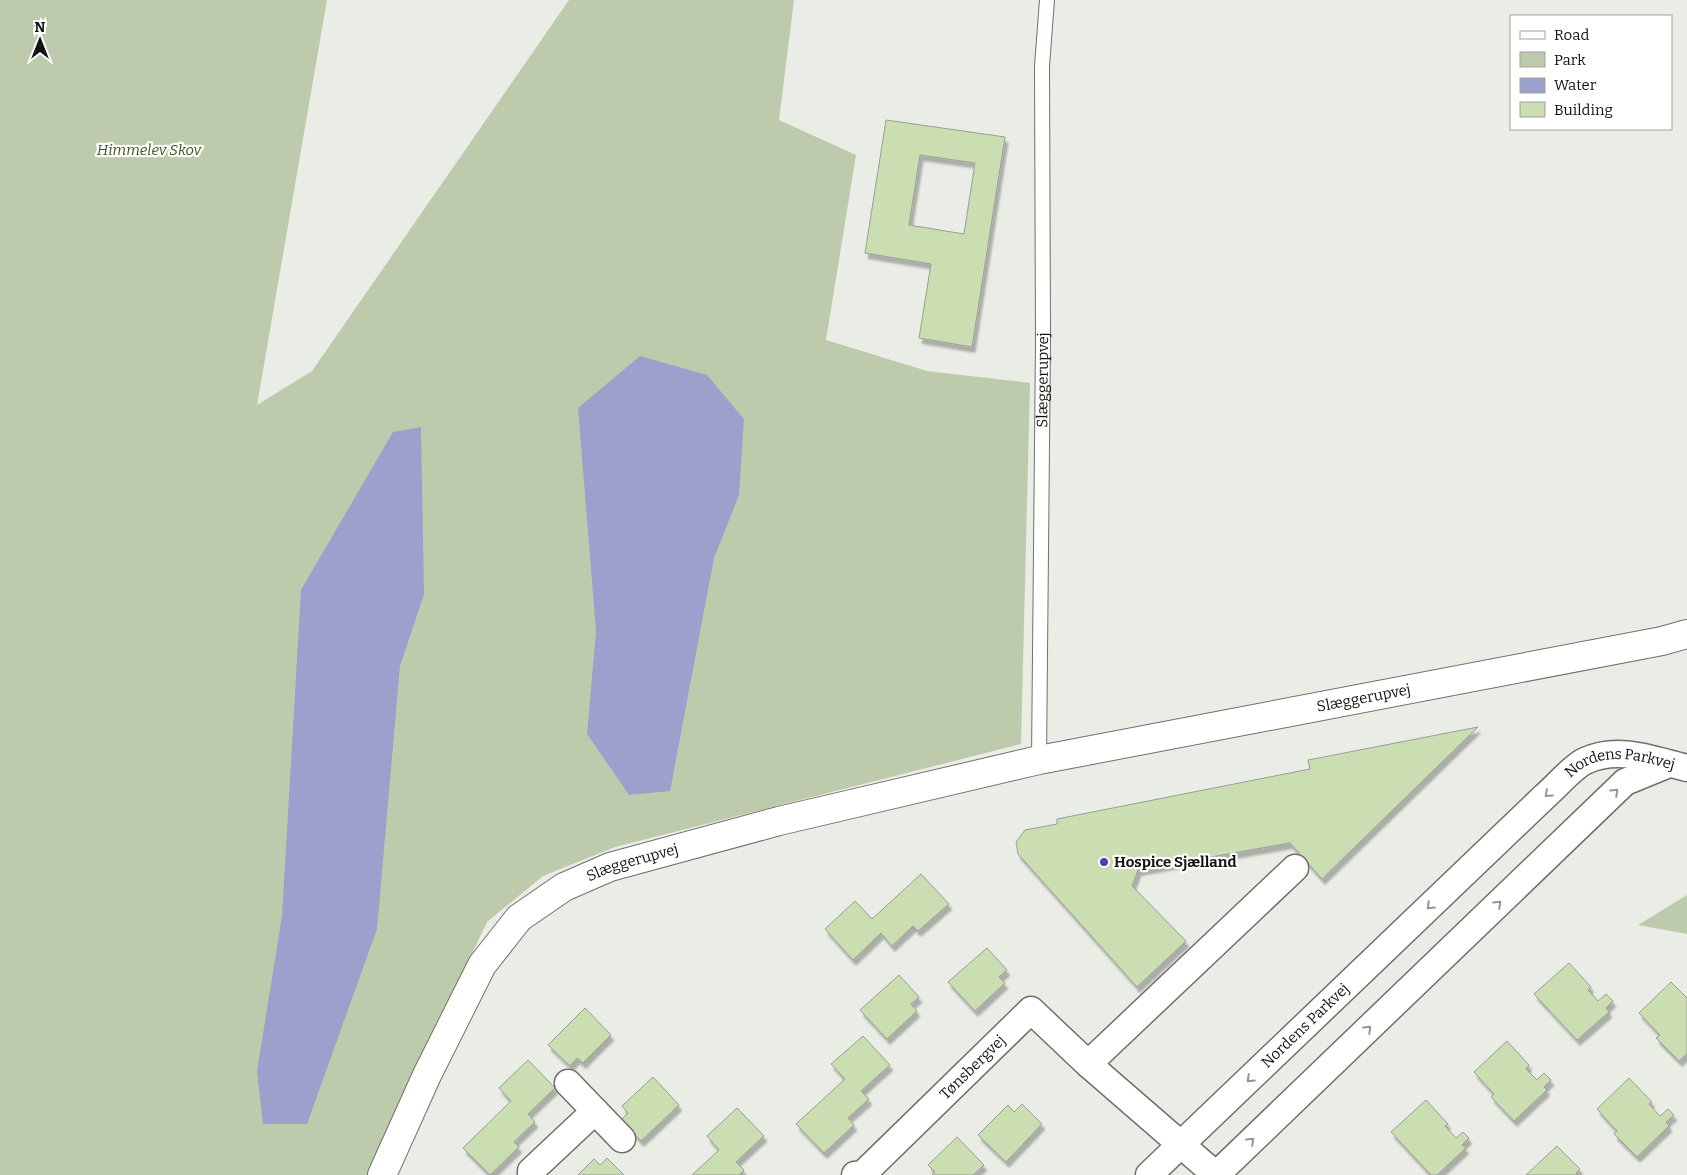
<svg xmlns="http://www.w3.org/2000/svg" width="1687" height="1175" viewBox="0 0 1687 1175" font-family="Bitter,serif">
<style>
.green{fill:#bdcbac}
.water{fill:#9da0cc}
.building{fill:#cbdeb1;stroke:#999d95;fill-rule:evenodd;filter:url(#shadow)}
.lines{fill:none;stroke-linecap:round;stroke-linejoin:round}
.lane-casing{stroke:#6e716b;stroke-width:16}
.street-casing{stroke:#6e716b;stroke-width:29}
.secondary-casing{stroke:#6e716b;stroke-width:30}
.lane{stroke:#fff;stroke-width:14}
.street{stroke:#fff;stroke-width:26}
.secondary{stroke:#fff;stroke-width:28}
.oneway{stroke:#959594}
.poi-dot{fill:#4c3fb5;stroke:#fff;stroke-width:2}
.labels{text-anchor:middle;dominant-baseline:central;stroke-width:4.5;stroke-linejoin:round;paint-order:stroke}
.park-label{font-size:15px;font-style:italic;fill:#3f5514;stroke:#fff}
.street-label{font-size:15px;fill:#131411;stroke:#fff}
.poi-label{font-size:15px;font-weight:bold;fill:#131411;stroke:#fff;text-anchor:start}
</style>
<defs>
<filter id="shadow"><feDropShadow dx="3" dy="5.5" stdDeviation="1" flood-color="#0004"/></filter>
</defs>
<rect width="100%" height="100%" fill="#e9ede5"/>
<path class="green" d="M 0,0 L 327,0 L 257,405 L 312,371 L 569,0 L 794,0 L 779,120 L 856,155 L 826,340 L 927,371 L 1030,383 L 1021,744 L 615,847 L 543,876 L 487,922 L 367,1175 L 0,1175 Z
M 1687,895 L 1687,934 L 1638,925 Z"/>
<path class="water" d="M 640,356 L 707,375 L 744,419 L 739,495 L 714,558 L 670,791 L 629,795 L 587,734 L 596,631 L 578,408 Z
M 421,427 L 424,594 L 400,666 L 377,929 L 307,1124 L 263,1124 L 257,1071 L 282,916 L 301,590 L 393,432 Z"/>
<path class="building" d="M 886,120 L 1005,137 L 972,347 L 919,338 L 931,264 L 865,253 ZM 920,155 L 975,163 L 964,234 L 909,225 Z
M 1478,727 L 1322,879 L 1290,843 L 1138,870 L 1132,886 L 1186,941 L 1137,987 L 1018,854 L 1016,842 L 1025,830 L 1057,824 L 1057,819 L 1310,769 L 1308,760 Z
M 921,874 L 949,904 L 918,931 L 913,926 L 892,946 L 881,933 L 853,960 L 825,929 L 855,901 L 872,919 Z
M 987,948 L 1007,970 L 999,977 L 1005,983 L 975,1011 L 948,982 Z
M 1569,963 L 1591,987 L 1588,990 L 1598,1001 L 1606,994 L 1613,1001 L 1606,1008 L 1609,1012 L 1577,1040 L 1534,994 Z
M 899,975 L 919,997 L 911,1004 L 917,1011 L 887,1039 L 860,1010 Z
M 1671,982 L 1687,998 L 1687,1054 L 1679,1061 L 1656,1038 L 1660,1035 L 1639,1013 Z
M 585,1008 L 611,1035 L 583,1063 L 577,1058 L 570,1066 L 548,1045 Z
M 863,1036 L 890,1065 L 861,1091 L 869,1099 L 848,1118 L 854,1125 L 824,1153 L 796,1124 L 845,1079 L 831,1064 Z
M 1507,1041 L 1529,1065 L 1526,1069 L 1537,1080 L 1544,1073 L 1551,1080 L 1544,1087 L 1547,1090 L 1514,1121 L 1491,1097 L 1494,1094 L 1474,1072 Z
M 528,1060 L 555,1088 L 528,1114 L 535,1122 L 514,1142 L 519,1147 L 490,1175 L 463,1148 L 511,1101 L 499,1088 Z
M 653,1077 L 679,1105 L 641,1141 L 621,1120 L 628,1113 L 622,1106 Z
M 1629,1078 L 1652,1102 L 1649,1104 L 1660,1116 L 1668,1109 L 1674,1115 L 1666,1122 L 1669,1126 L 1637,1157 L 1614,1134 L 1617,1131 L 1597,1109 Z
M 1426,1100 L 1448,1124 L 1445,1126 L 1456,1138 L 1463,1132 L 1469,1138 L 1462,1145 L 1466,1148 L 1437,1175 L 1431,1175 L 1391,1132 Z
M 1022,1104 L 1042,1124 L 1006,1162 L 978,1135 L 1008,1105 L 1014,1112 Z
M 737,1108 L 764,1136 L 736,1162 L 744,1170 L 739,1175 L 692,1175 L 719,1150 L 707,1136 Z
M 957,1137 L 984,1165 L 973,1175 L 932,1175 L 935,1172 L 928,1165 Z
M 1557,1146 L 1580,1169 L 1576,1173 L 1578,1175 L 1526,1175 Z
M 607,1158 L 624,1175 L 578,1175 L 594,1159 L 600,1165 Z"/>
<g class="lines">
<defs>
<g id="lane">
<path id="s1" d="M 1039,760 L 1043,340 L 1042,66 L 1047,0"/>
</g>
<g id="street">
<path d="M 1088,1064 L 1295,868"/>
<path d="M 568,1083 L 622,1139"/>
<path d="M 531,1175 L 531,1171 L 595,1111"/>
<path id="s2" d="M 855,1175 L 863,1174 L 1031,1010 L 1088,1064 L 1216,1175"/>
<path id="s3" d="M 1149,1175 L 1544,797 C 1557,786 1571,768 1585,761 C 1618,745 1654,760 1687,768"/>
<path d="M 1216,1175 L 1625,782 L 1669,764"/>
</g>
<g id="secondary">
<path id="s4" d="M 382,1175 L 427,1075 L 482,965 L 519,918 L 564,887 L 610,867 L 779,821 L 1039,760 L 1662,641 L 1687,634"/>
</g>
</defs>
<use href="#lane" class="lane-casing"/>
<use href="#street" class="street-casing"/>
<use href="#secondary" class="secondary-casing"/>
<use href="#lane" class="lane"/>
<use href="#street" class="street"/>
<use href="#secondary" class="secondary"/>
</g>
<defs><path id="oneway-chevron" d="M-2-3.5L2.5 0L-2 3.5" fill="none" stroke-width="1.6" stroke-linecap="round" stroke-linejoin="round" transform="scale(1.25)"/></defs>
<g class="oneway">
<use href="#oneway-chevron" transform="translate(1615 792) rotate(-44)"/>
<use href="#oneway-chevron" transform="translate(1548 794) rotate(138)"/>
<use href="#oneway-chevron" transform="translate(1498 904) rotate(-44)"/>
<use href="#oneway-chevron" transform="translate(1430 906) rotate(136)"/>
<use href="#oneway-chevron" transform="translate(1368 1029) rotate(-44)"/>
<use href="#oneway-chevron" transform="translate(1250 1079) rotate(136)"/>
<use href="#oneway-chevron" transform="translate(1251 1141) rotate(-44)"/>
</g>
<circle class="poi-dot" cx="1104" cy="862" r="5"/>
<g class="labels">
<g class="park-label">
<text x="149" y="150">Himmelev Skov</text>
</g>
<g class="street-label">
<text stroke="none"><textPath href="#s1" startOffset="380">Slæggerupvej</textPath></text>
<text stroke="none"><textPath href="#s4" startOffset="1170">Slæggerupvej</textPath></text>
<text stroke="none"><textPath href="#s3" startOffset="636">Nordens Parkvej</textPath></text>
<text stroke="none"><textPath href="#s4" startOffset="420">Slæggerupvej</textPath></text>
<text stroke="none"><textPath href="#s3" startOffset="216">Nordens Parkvej</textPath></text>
<text stroke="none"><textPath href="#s2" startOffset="161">Tønsbergvej</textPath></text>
</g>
<g class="poi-label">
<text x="1114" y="862">Hospice Sjælland</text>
</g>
</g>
<rect x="1510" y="15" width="162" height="115" fill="#ffffff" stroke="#a1a1a0"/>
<rect x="1520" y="31" width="25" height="8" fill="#ffffff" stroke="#a1a1a0"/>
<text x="1554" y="40" font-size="15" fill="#131411">Road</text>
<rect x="1520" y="52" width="25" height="15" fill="#bdcbac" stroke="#a1a1a0"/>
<text x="1554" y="65" font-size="15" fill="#131411">Park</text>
<rect x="1520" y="78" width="25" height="15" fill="#9da0cc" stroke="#a1a1a0"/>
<text x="1554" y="90" font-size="15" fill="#131411">Water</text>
<rect x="1520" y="102" width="25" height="15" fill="#cbdeb1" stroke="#a1a1a0"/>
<text x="1554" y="115" font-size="15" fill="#131411">Building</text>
<g transform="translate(40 40)" stroke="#ffffff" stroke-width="4" paint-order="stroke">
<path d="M0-4L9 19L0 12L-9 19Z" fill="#131411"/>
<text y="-8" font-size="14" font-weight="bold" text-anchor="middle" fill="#131411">N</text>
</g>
</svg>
